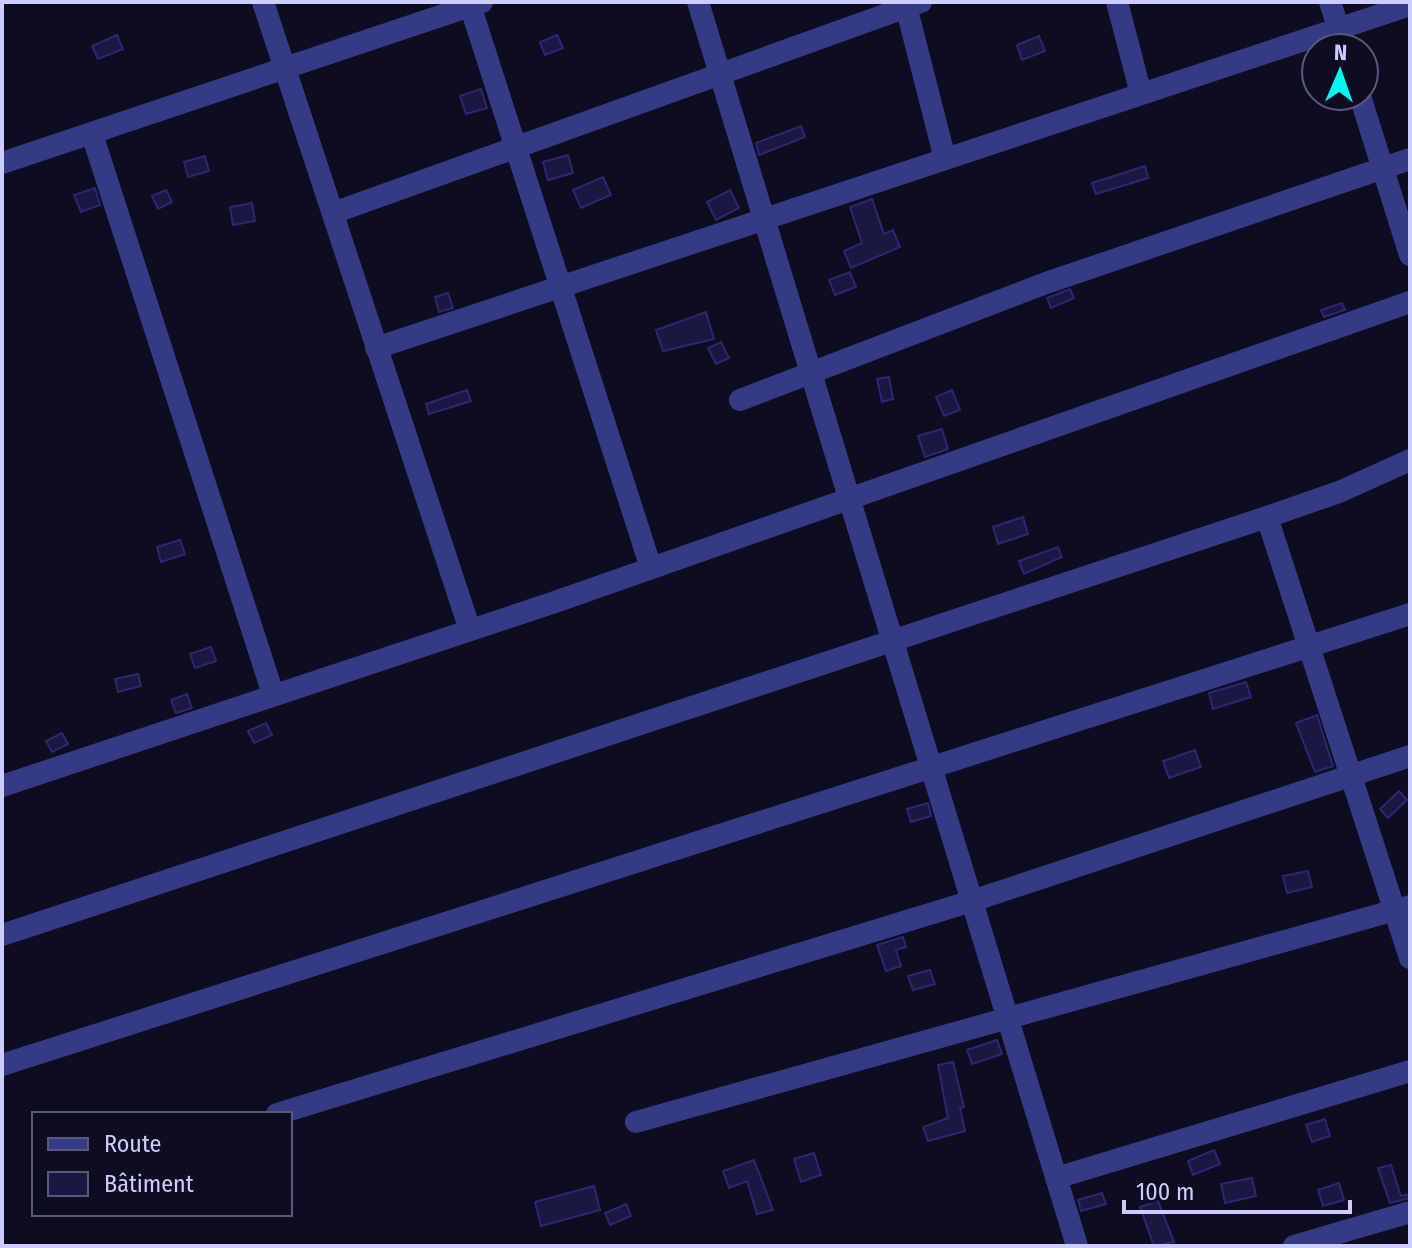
<svg xmlns="http://www.w3.org/2000/svg" width="1412" height="1248" viewBox="0 0 1412 1248" font-family="'Fira Sans Condensed',sans-serif">
<style>
.building{fill:#1b1743;stroke:#2d2770;stroke-width:2}
.lines{fill:none;stroke-linecap:round;stroke-linejoin:round}
.minor{stroke:#343a83;stroke-width:22}
</style>
<rect width="100%" height="100%" fill="#0d0c21"/>
<path class="building" d="M 117,35 L 123,49 L 98,59 L 92,46 Z
M 557,35 L 563,48 L 545,55 L 540,42 Z
M 1039,36 L 1045,51 L 1022,60 L 1017,45 Z
M 481,89 L 487,108 L 466,114 L 460,96 Z
M 801,126 L 805,137 L 759,155 L 756,143 Z
M 568,155 L 573,173 L 548,180 L 543,162 Z
M 205,156 L 209,171 L 188,177 L 184,162 Z
M 1145,166 L 1148,178 L 1096,194 L 1092,183 Z
M 603,177 L 611,195 L 581,208 L 573,190 Z
M 95,188 L 100,205 L 81,212 L 74,195 Z
M 166,190 L 172,202 L 158,209 L 152,196 Z
M 730,190 L 739,208 L 716,220 L 707,202 Z
M 872,199 L 884,234 L 893,230 L 900,247 L 851,268 L 844,251 L 862,243 L 850,207 Z
M 252,203 L 255,221 L 233,225 L 230,207 Z
M 850,272 L 856,287 L 835,295 L 829,280 Z
M 1070,289 L 1074,298 L 1051,308 L 1047,298 Z
M 448,293 L 453,308 L 439,312 L 435,297 Z
M 1342,303 L 1345,310 L 1324,317 L 1321,310 Z
M 706,312 L 714,339 L 663,351 L 656,330 Z
M 721,342 L 729,358 L 716,364 L 708,348 Z
M 889,377 L 893,399 L 882,402 L 877,379 Z
M 467,390 L 471,401 L 429,414 L 426,404 Z
M 952,390 L 960,410 L 944,416 L 936,397 Z
M 942,429 L 948,449 L 925,457 L 918,436 Z
M 1023,517 L 1028,534 L 998,544 L 993,527 Z
M 180,540 L 185,554 L 161,562 L 157,547 Z
M 1058,547 L 1062,557 L 1024,574 L 1019,561 Z
M 211,647 L 216,661 L 195,668 L 190,654 Z
M 138,674 L 141,686 L 118,692 L 115,679 Z
M 1246,682 L 1251,697 L 1213,709 L 1209,693 Z
M 187,694 L 192,708 L 176,713 L 171,700 Z
M 1317,715 L 1333,766 L 1315,772 L 1296,723 Z
M 266,723 L 272,735 L 254,743 L 248,731 Z
M 62,733 L 68,744 L 52,752 L 46,741 Z
M 1195,750 L 1201,767 L 1169,778 L 1163,761 Z
M 1399,791 L 1407,800 L 1388,818 L 1380,809 Z
M 928,803 L 931,816 L 911,822 L 907,809 Z
M 1308,871 L 1312,887 L 1287,893 L 1283,876 Z
M 903,937 L 906,947 L 896,950 L 901,966 L 886,971 L 877,945 Z
M 930,970 L 935,984 L 913,990 L 908,976 Z
M 997,1040 L 1002,1054 L 972,1064 L 967,1050 Z
M 953,1062 L 964,1107 L 960,1108 L 965,1131 L 928,1141 L 923,1127 L 948,1118 L 938,1065 Z
M 1325,1119 L 1330,1136 L 1312,1142 L 1306,1125 Z
M 1214,1150 L 1220,1164 L 1193,1175 L 1188,1161 Z
M 814,1153 L 821,1175 L 801,1182 L 794,1159 Z
M 754,1160 L 773,1210 L 757,1214 L 747,1181 L 729,1188 L 723,1171 Z
M 1391,1165 L 1401,1196 L 1410,1194 L 1410,1198 L 1390,1203 L 1378,1168 Z
M 1252,1178 L 1256,1196 L 1225,1203 L 1221,1184 Z
M 1339,1183 L 1344,1200 L 1323,1206 L 1318,1190 Z
M 594,1186 L 600,1210 L 541,1226 L 535,1202 Z
M 1102,1193 L 1106,1204 L 1081,1211 L 1078,1200 Z
M 1158,1201 L 1174,1242 L 1154,1246 L 1140,1207 Z
M 626,1204 L 631,1216 L 610,1225 L 605,1213 Z"/>
<g class="lines">
<path class="minor" d="M 263,2 L 470,630
M 469,2 L 651,568
M 698,2 L 1077,1246
M 905,2 L 945,159
M 1117,2 L 1141,94
M 1330,2 L 1345,48
M 1360,96 L 1410,255
M 92,134 L 273,694
M 2,163 L 482,2
M 333,213 L 921,2
M 376,348 L 1410,5
M 740,400 L 1046,283 L 1410,159
M 1267,517 L 1410,958
M 2,786 L 555,602 L 1410,302
M 2,935 L 1267,517 L 1339,492 L 1410,460
M 2,1065 L 1410,614
M 277,1114 L 972,901 L 1410,756
M 636,1122 L 1410,906
M 1056,1178 L 1410,1071
M 1294,1246 L 1410,1212"/>
</g>
<rect width="1412" height="1248" fill="none" stroke="#ccccff" stroke-width="8"/>
<rect x="32" y="1112" width="260" height="104" fill="#0d0c21" stroke="#59597a" stroke-width="2"/>
<rect x="48" y="1138" width="40" height="12" fill="#343a83" stroke="#59597a" stroke-width="2"/>
<text x="104" y="1152" font-size="24" fill="#ccccff">Route</text>
<rect x="48" y="1172" width="40" height="24" fill="#1b1743" stroke="#59597a" stroke-width="2"/>
<text x="104" y="1192" font-size="24" fill="#ccccff">Bâtiment</text>
<g transform="translate(1340 72) rotate(2)"><circle r="38" fill="#0d0c21" stroke="#59597a" stroke-width="2"/>
<path d="M0-6L14 30L0 20L-14 30Z" fill="#00f7f2"/>
<text y="-12" font-size="22" font-weight="bold" text-anchor="middle" fill="#ccccff">N</text>
</g>
<path d="M1124 1200v12h226v-12" fill="none" stroke="#ccccff" stroke-width="4"/>
<text x="1136" y="1200" font-size="24" fill="#ccccff" stroke="#0d0c21" stroke-width="6" paint-order="stroke">100 m</text>
</svg>
